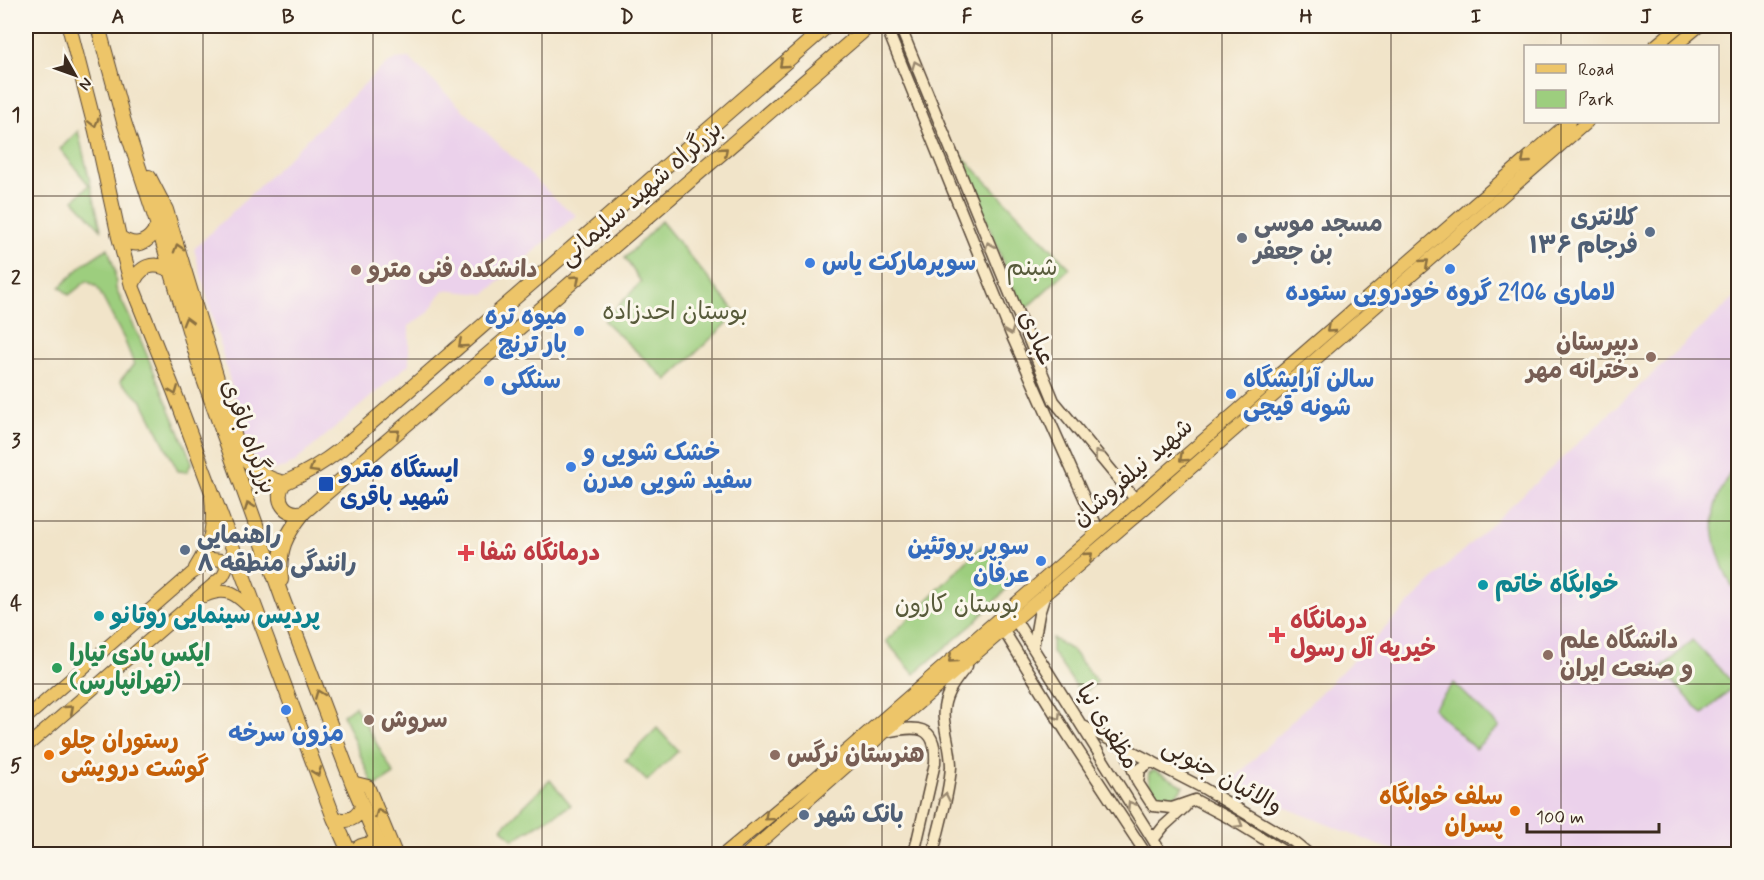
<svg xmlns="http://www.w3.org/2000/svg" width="1764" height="880" viewBox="0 0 1764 880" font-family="Mynerve,'Playpen Sans Arabic',sans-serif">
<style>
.built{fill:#ebd1eb}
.green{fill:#9dce7e;stroke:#6c7c4e;stroke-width:1.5}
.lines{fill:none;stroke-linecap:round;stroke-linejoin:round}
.secondary-casing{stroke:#564638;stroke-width:13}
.primary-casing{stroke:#564638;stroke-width:14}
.highway-casing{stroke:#564638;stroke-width:16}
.secondary{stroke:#f8e8c3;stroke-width:10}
.primary{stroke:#edc569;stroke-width:12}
.highway{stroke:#edc569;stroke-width:14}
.oneway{stroke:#8b7040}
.oneway2{stroke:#9a8970}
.grid{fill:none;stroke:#3b2a1e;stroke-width:1.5;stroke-opacity:0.55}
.service-dot{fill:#5c6f8a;stroke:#fbf7ec;stroke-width:2}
.worship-dot{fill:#6b7280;stroke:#fbf7ec;stroke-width:2}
.shop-dot{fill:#3f7fe0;stroke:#fbf7ec;stroke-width:2}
.education-dot{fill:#8d6e63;stroke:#fbf7ec;stroke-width:2}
.transit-dot{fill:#1a4fb4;stroke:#fbf7ec;stroke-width:2}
.health-dot{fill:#e0444e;stroke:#fbf7ec;stroke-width:2}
.culture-dot{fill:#0f9aa8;stroke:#fbf7ec;stroke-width:2}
.leisure-dot{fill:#2e9e5b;stroke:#fbf7ec;stroke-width:2}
.food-dot{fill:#e8710a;stroke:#fbf7ec;stroke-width:2}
.labels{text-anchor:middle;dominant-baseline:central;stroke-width:6;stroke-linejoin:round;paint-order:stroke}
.street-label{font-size:24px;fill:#3b2a1e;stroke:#fbf7ec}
.service-label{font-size:24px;font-weight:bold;fill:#4e5e75;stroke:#fbf7ec;text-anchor:start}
.worship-label{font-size:24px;font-weight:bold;fill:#5b616d;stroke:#fbf7ec;text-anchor:start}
.shop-label{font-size:24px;font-weight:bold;fill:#366cbe;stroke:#fbf7ec;text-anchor:start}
.park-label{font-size:24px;fill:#585b3b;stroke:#fbf7ec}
.education-label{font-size:24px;font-weight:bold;fill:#785e54;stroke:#fbf7ec;text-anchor:start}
.transit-label{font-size:24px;font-weight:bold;fill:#164399;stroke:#fbf7ec;text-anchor:start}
.health-label{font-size:24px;font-weight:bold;fill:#be3a42;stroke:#fbf7ec;text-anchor:start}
.culture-label{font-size:24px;font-weight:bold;fill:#0d838f;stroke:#fbf7ec;text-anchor:start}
.leisure-label{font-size:24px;font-weight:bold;fill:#27864d;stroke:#fbf7ec;text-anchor:start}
.food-label{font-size:24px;font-weight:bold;fill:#c56008;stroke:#fbf7ec;text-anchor:start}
.neatline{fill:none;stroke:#3b2a1e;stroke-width:2}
.grid-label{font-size:20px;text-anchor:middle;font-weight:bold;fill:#3b2a1e}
</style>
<rect width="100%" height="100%" fill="#fbf7ec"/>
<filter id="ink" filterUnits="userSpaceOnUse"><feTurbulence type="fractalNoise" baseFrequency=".0167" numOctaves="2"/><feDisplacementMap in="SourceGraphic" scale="12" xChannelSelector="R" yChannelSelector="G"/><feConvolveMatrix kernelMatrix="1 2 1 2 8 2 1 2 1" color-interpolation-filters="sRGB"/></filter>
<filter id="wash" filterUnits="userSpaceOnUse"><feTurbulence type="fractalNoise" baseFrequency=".008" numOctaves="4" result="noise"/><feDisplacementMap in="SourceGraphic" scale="24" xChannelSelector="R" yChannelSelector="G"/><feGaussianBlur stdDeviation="1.35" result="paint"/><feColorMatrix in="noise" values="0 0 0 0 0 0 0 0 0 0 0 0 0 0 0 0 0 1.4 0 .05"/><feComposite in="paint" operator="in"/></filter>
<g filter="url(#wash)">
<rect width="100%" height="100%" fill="#f1e4c9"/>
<path class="built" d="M 409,58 L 562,205 L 576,215 L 485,294 L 443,290 L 428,313 L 409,326 L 409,364 L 295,462 L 285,467 L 271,470 L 259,464 L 250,455 L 194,249 L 380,69 L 395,59 Z
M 1738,294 L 1738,854 L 1401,854 L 1247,792 L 1235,778 L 1454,559 Z"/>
<path class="green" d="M 78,131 L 101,229 L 74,200 L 89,185 L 60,149 Z
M 959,153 L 1070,268 L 1023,311 Z
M 661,221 L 737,314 L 667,380 L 604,321 L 641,282 L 625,258 Z
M 108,248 L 115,271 L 116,289 L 141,341 L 192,462 L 187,472 L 178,471 L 143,402 L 120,381 L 134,364 L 124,339 L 97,287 L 87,281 L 69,295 L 60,287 L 85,263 Z
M 1738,462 L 1738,595 C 1723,574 1710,538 1714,512 C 1715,502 1721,490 1726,481 C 1729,474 1732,468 1738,462 Z
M 982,546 L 1014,581 L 973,624 L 914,674 L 886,641 Z
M 1052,638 L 1072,650 L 1097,682 L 1082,695 L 1052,652 Z
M 1692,640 L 1735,685 L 1703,714 L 1661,669 Z
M 1454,683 L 1499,727 L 1475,749 L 1433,708 Z
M 355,706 L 394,774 L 374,787 L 343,715 Z
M 657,728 L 678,751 L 647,781 L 625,760 Z
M 1154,770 L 1184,786 L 1171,800 C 1158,797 1146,788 1149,773 Z
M 550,780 L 571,805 L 513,840 L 502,828 Z"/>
</g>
<g filter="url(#ink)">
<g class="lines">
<defs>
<path id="secondary" d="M 886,26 L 1011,334 L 1099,531
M 900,26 L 1054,401 L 1135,499
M 1016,621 L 1162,854
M 1004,631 L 1066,732 L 1146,854
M 1033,648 L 1039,614 L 1045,595
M 1083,726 L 1203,788 L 1294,842 L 1309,854
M 885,732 C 916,726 937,723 935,763 L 914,854
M 1124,747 L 1138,783
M 1152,761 L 1140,769 L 1138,783 L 1153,806 L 1172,808 L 1195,800
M 1195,800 L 1231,819 L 1288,854
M 1153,840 L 1164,826 L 1185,807
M 933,854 C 939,826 949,796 951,767 C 951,751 946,736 944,720 C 941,698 954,682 967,666"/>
<path id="primary" d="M 1655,46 L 1679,26
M 1675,46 L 1699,26
M 195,568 C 211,543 214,526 211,497
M 205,596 C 231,584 240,599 258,616
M 26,718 L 191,574 L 212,559 L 221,560 L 225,564 L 226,570 L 223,576 L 26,747
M 352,782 L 368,786 L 396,854
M 724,854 L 813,780 L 1569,122
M 747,854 L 885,732 L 1144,509 L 1587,122"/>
<path id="highway" d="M 69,26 L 96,131 L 119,237 L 132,286 L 174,391 L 334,818 L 350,854
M 98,26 L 124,122 L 158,226 L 203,377 L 283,600 L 352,782 L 383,854
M 149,177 L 166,210 L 239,451 C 254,469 261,477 284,483
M 119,237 C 136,249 148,244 158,226
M 132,286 C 139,266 153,260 172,271
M 284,483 C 305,474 323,463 341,449 L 827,26
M 284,483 C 273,499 285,517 304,512
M 281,580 C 278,549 285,536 304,512 L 526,322 L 869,26
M 334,818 C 347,823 357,819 362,807
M 352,854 C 359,844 369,842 380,848"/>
</defs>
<use href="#secondary" class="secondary-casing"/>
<use href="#primary" class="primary-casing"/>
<use href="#highway" class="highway-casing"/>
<use href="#secondary" class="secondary"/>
<use href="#primary" class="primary"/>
<use href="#highway" class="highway"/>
</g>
<defs><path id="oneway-chevron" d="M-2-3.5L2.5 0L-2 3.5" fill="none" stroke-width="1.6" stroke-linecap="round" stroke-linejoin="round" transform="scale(1.5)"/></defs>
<g class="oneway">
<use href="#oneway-chevron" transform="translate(783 64) rotate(139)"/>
<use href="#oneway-chevron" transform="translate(94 123) rotate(76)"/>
<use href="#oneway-chevron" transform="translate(724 151) rotate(-41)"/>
<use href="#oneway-chevron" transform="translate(1525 160) rotate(139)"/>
<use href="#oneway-chevron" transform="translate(178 248) rotate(-107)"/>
<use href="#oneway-chevron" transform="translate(1425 263) rotate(-41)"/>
<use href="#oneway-chevron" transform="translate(576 279) rotate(-41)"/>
<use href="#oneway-chevron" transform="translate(187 321) rotate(-106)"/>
<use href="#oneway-chevron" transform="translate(1330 329) rotate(139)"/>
<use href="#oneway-chevron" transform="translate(462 344) rotate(139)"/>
<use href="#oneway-chevron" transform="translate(174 391) rotate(69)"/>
<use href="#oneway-chevron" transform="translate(396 433) rotate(-40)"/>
<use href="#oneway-chevron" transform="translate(1183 458) rotate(139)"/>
<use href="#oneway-chevron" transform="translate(313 469) rotate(149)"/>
<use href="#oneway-chevron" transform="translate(249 506) rotate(-110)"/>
<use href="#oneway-chevron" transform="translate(1089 556) rotate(-41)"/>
<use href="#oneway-chevron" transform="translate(952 659) rotate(139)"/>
<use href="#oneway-chevron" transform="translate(319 694) rotate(-111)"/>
<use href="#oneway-chevron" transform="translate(70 709) rotate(-41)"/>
<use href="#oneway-chevron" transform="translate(317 772) rotate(69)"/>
<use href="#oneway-chevron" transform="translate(379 813) rotate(-112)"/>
<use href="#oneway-chevron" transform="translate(768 817) rotate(140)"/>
</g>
<g class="oneway2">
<use href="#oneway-chevron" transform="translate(916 65) rotate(-112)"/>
<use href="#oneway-chevron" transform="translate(989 246) rotate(-112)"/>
<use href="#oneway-chevron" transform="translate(1010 331) rotate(68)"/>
<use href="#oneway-chevron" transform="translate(1098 454) rotate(-130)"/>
<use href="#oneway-chevron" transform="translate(1057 716) rotate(58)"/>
<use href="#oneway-chevron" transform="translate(945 797) rotate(-78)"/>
<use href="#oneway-chevron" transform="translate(1131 805) rotate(-122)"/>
<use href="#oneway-chevron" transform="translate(1239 824) rotate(31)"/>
</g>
</g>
<path class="grid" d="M 203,26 L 203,854M 373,26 L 373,854M 542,26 L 542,854M 712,26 L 712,854M 882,26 L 882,854M 1052,26 L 1052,854M 1222,26 L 1222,854M 1391,26 L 1391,854M 1561,26 L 1561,46M 1561,122 L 1561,854M 26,196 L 1738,196M 26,359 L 1738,359M 26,521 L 1738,521M 26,684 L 1738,684"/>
<g class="service-dot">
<circle cx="1650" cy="232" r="6"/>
<circle cx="185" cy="550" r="6"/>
<circle cx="804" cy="815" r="6"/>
</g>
<circle class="worship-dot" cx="1242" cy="238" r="6"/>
<g class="shop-dot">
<circle cx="810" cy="263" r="6"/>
<circle cx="1450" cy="269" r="6"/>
<circle cx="579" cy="331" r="6"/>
<circle cx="489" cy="381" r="6"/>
<circle cx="1231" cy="394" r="6"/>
<circle cx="571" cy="467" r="6"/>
<circle cx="1041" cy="561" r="6"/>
<circle cx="286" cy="710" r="6"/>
</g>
<g class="education-dot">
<circle cx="356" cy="270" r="6"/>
<circle cx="1651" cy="357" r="6"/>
<circle cx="1548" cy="655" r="6"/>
<circle cx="369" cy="720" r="6"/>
<circle cx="775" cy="755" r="6"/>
</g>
<rect class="transit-dot" x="318" y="476" width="16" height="16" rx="3"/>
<g class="health-dot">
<path d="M463 544h6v6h6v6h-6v6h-6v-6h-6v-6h6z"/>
<path d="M1274 626h6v6h6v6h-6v6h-6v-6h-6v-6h6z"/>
</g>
<g class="culture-dot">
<circle cx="1483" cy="585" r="6"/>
<circle cx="99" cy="616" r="6"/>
</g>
<circle class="leisure-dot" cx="57" cy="668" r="6"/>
<g class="food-dot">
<circle cx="49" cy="755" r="6"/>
<circle cx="1515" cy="811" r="6"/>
</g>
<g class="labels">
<g class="street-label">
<text transform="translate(641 194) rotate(-41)">بزرگراه شهید سلیمانی</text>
<text transform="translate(1036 338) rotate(66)">عبادی</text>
<text transform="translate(248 437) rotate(70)">بزرگراه باقری</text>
<text transform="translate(1133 473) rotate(-41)">شهید نیلفروشان</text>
<text transform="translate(1107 727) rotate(58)">مظفری نیا</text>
<text transform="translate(1222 777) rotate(29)">والائیان جنوبی</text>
</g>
<g class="service-label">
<text x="1638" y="218" text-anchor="end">کلانتری<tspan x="1638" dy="28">۱۳۶ فرجام</tspan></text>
<text x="197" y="536">راهنمایی<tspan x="197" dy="28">رانندگی منطقه ۸</tspan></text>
<text x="816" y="815">بانک شهر</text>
</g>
<g class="worship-label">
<text x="1254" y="224">مسجد موسی<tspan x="1254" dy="28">بن جعفر</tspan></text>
</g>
<g class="shop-label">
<text x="822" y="263">سوپرمارکت یاس</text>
<text x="1450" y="293" text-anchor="middle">لاماری 2106 گروه خودرویی ستوده</text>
<text x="567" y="317" text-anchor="end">میوه تره<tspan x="567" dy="28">بار ترنج</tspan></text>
<text x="1243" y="380">سالن آرایشگاه<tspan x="1243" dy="28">شونه قیچی</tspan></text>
<text x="501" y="381">سنگکی</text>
<text x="583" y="453">خشک شویی و<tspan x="583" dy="28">سفید شویی مدرن</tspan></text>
<text x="1029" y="547" text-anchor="end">سوپر پروتئین<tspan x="1029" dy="28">عرفان</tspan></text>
<text x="286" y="734" text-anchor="middle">مزون سرخه</text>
</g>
<g class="park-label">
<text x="1032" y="268">شبنم</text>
<text x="675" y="312">بوستان احدزاده</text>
<text x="957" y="605">بوستان کارون</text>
</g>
<g class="education-label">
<text x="368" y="270">دانشکده فنی مترو</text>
<text x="1639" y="343" text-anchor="end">دبیرستان<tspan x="1639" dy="28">دخترانه مهر</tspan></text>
<text x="1560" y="641">دانشگاه علم<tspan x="1560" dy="28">و صنعت ایران</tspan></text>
<text x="381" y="720">سروش</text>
<text x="787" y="755">هنرستان نرگس</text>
</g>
<g class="transit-label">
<text x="340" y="470">ایستگاه مترو<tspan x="340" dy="28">شهید باقری</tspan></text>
</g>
<g class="health-label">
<text x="480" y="553">درمانگاه شفا</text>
<text x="1290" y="621">درمانگاه<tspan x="1290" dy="28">خیریه آل رسول</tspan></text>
</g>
<g class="culture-label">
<text x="1495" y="585">خوابگاه خاتم</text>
<text x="111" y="616">پردیس سینمایی روتانو</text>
</g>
<g class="leisure-label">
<text x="69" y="654">ایکس بادی تیارا<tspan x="69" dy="28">(تهرانپارس)</tspan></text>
</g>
<g class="food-label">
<text x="61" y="741">رستوران چلو<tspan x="61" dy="28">گوشت درویشی</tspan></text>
<text x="1503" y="797" text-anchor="end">سلف خوابگاه<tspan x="1503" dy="28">پسران</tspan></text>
</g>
</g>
<rect width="1764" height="880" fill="none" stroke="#fbf7ec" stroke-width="66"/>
<rect x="1524" y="45" width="195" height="78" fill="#fbf7ec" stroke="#aea59a" stroke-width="1.5"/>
<rect x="1536" y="64" width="30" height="9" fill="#edc569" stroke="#aea59a" stroke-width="1.5"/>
<text x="1578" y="75" font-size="18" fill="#3b2a1e">Road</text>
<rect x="1536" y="90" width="30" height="18" fill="#9dce7e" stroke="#aea59a" stroke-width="1.5"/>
<text x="1578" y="105" font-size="18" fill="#3b2a1e">Park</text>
<g transform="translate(75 75) rotate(130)" stroke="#fbf7ec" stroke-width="4.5" paint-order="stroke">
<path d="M0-4.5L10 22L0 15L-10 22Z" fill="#3b2a1e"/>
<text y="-9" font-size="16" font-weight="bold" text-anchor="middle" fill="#3b2a1e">N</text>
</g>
<path d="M1527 823v9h132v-9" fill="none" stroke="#3b2a1e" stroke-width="3"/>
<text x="1536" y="823" font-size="18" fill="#3b2a1e" stroke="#fbf7ec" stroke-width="4.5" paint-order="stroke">100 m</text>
<rect x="33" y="33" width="1698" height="814" class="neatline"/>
<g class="grid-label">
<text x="118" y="23">A</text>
<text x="288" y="23">B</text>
<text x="458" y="23">C</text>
<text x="627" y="23">D</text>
<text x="797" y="23">E</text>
<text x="967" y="23">F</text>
<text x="1137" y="23">G</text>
<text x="1306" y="23">H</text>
<text x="1476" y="23">I</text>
<text x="1646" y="23">J</text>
<text x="16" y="121">1</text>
<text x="16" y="284">2</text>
<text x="16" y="447">3</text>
<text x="16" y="610">4</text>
<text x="16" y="772">5</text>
</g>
</svg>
